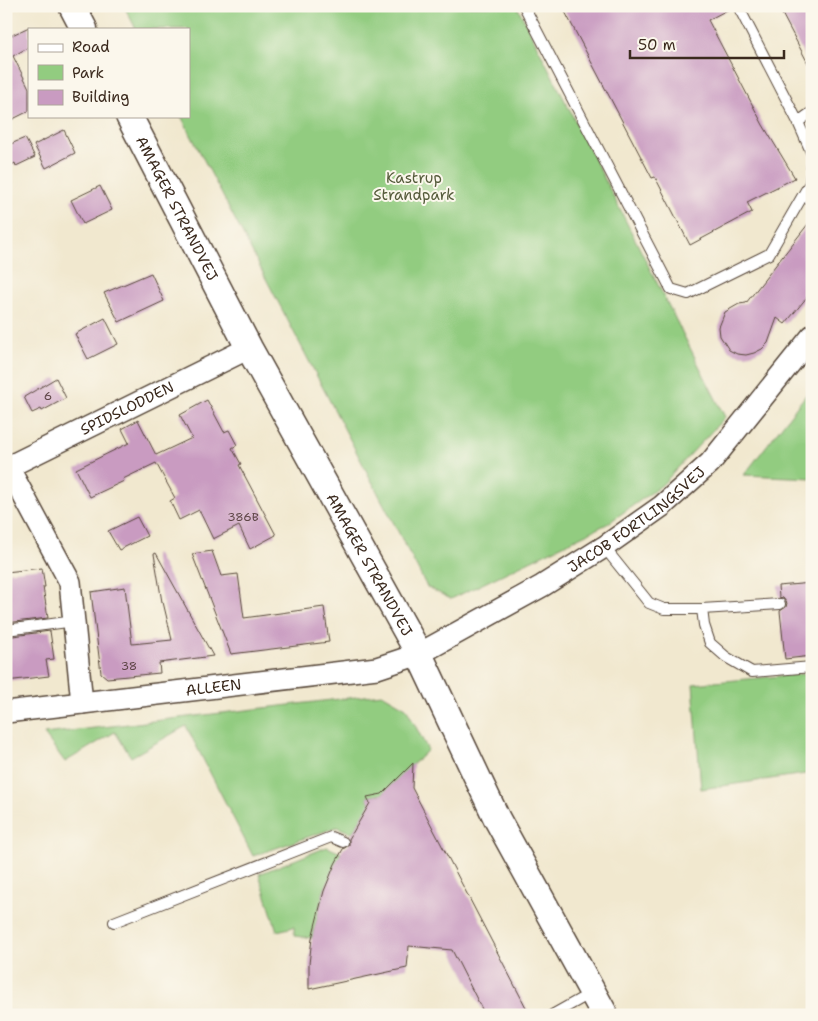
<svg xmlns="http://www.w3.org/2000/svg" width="818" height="1021" viewBox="0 0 818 1021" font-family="'Shantell Sans',sans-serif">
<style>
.green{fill:#92cc80;stroke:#667b4f}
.building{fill:#c99bc1}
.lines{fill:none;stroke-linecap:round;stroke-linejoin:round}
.service-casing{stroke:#564639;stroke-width:12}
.minor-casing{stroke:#564639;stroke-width:24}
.tertiary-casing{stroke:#564639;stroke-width:29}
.service{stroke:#fff;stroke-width:10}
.minor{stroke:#fff;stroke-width:21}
.tertiary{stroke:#fff;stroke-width:26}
.labels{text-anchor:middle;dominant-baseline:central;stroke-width:4;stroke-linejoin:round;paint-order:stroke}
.number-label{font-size:12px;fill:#5e4647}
.park-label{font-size:15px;fill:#555b3b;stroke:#fbf7ec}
.street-label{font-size:15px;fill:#3b2a1e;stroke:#fbf7ec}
</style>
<rect width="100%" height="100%" fill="#fbf7ec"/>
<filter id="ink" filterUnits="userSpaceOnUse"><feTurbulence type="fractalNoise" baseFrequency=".02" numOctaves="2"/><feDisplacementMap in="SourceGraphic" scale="10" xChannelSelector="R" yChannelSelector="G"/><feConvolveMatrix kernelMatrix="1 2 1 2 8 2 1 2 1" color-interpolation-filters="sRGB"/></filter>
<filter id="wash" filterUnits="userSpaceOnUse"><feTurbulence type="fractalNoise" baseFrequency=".0096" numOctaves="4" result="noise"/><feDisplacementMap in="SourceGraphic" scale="20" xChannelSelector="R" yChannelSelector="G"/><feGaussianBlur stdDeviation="1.12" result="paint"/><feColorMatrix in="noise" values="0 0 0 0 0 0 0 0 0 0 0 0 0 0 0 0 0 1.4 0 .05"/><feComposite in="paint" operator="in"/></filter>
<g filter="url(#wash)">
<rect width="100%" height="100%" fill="#f1e8cf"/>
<path class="green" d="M 124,6 L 517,6 L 725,417 L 662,485 L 607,524 L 451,599 L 427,587 L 181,116 L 189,116 L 189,29 L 136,29 Z
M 812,387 L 812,478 L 744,475 Z
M 812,673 L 812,773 L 701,789 L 693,684 Z
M 382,694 L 406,708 L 428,750 L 382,794 L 367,797 L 371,805 L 366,811 L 352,833 L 337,827 L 253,856 L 186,726 L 131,757 L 115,732 L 65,762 L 44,734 Z
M 327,847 L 341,853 L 324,891 L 312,938 L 294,936 L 294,927 L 277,931 L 259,874 Z"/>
<g id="blocks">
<path class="building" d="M 562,6 L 731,6 L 731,8 L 708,20 L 763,125 L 795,178 L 747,202 L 752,212 L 690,245 L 655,177 L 652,178 Z
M 778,6 L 812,6 L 812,71 Z
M 29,27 L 29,47 L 13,56 L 29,88 L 29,111 L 11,120 L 6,110 L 6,38 Z
M 64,130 L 75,153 L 46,168 L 34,145 Z
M 25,138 L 35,157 L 16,166 L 15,163 L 6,168 L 6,146 Z
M 100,186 L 112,210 L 83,224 L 71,200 Z
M 812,219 L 812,291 L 785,324 L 777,318 L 768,343 L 762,349 L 754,353 L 746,355 L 737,354 L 729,350 L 720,336 L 719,327 L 725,312 L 739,304 L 746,303 Z
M 151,273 L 164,301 L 119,322 L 104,293 Z
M 105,318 L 118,344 L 88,359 L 75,334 Z
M 56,378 L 66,398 L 42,411 L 41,409 L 32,413 L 24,397 Z
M 207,400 L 224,432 L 229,430 L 237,445 L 232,448 L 241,464 L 239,465 L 276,535 L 250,549 L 239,526 L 213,539 L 199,510 L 179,520 L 170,501 L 175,498 L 156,463 L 123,479 L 124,481 L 90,497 L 76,469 L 129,443 L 122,429 L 138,420 L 156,455 L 192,438 L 180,415 Z
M 137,517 L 147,536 L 119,550 L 108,531 Z
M 212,551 L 221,576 L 238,574 L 244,618 L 324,607 L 329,642 L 231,654 L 192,554 Z
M 156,553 L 213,656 L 159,663 L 160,673 L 107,678 L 101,673 L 91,592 L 125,587 L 132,644 L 172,640 L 163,602 L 162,602 L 154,554 Z
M 42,568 L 45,587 L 43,587 L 48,618 L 6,623 L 6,572 Z
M 812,583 L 812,656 L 785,659 L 780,611 L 786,607 L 787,603 L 783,598 L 779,597 L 778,586 Z
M 50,631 L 54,659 L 46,660 L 49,676 L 6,681 L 6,637 Z
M 413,763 L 412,788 L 530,1015 L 485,1015 L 452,950 L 409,946 L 407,968 L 309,989 L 309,964 L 312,938 L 324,891 L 335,864 L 343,849 L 349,845 L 349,839 L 370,803 L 367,797 L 382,794 Z"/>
</g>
</g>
<g filter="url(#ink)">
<use href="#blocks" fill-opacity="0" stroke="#564639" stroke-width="1"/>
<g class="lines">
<defs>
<path id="service" d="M 524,6 L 671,289 L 688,294 L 769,254 L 810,183 L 812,164
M 738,6 L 798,122 L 812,112
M 798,122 L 812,154
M 604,547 L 649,603 L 664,609 L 702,609 L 780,604
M 702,609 L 704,625 L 710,643 L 726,657 L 752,672 L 812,667
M 6,630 L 75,621
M 114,922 L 331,837 L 343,842
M 552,1015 L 593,992"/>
<g id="minor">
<path d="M 6,463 L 70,582 L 82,703"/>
<path id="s1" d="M 6,468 L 249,348"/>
<path id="s2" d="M 6,712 L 377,668 L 419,654 L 542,586 L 604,547 L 662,506 L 710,463 L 812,336"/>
</g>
<g id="tertiary">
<path d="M 72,6 L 84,29"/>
<path id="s3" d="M 129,116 L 249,348 L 419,654 L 497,819 L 605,1015"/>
</g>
</defs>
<use href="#service" class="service-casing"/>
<use href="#minor" class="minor-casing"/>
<use href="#tertiary" class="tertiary-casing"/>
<use href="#service" class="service"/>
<use href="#minor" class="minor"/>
<use href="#tertiary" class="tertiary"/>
</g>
</g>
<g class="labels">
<g class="number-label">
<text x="48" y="396">6</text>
<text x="243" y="517">386B</text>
<text x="129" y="666">38</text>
</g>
<g class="park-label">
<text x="414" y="178">Kastrup<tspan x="414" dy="17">Strandpark</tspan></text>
</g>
<g class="street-label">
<text stroke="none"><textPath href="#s3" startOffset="104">AMAGER STRANDVEJ</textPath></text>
<text stroke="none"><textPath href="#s1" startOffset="135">SPIDSLODDEN</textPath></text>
<text stroke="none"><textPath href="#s2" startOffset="674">JACOB FORTLINGSVEJ</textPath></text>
<text stroke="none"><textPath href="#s3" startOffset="509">AMAGER STRANDVEJ</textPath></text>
<text stroke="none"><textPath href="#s2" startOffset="209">ALLEEN</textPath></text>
</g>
</g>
<rect width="818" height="1021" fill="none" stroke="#fbf7ec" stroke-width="25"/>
<rect x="28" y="28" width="162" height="90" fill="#fbf7ec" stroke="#aea59a"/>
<rect x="38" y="44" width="25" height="8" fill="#ffffff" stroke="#aea59a"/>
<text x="72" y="52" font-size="15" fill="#3b2a1e">Road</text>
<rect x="38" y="65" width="25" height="15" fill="#92cc80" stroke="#aea59a"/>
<text x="72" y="78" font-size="15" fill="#3b2a1e">Park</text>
<rect x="38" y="90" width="25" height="15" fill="#c99bc1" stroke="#aea59a"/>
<text x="72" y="102" font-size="15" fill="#3b2a1e">Building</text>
<path d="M630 50v8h154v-8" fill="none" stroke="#3b2a1e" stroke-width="2.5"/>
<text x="638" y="50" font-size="15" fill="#3b2a1e" stroke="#fbf7ec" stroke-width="4" paint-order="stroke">50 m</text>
</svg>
